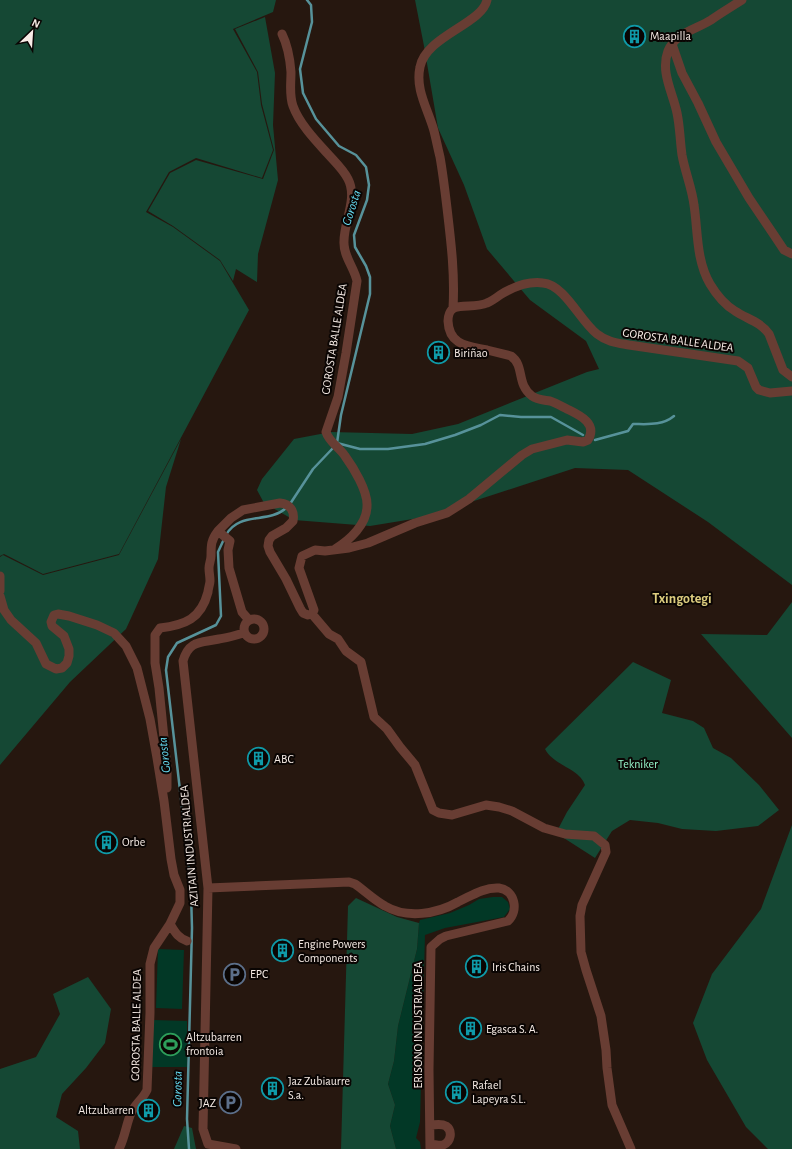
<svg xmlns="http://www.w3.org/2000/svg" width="792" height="1149" viewBox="0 0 792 1149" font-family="'Alegreya Sans',sans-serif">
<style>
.green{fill:#023826}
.forest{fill:#154834}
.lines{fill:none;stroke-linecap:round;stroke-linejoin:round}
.stream{stroke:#57929a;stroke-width:2.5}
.minor{stroke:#683d33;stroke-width:9}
.labels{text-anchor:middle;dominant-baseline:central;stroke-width:4;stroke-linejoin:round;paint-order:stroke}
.poi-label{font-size:12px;fill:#f7ece6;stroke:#0a0503;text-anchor:start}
.street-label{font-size:12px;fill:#f7ece6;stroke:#0a0503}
.park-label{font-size:12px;fill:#97f8cd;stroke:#0a0503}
.water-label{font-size:13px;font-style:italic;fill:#66dcf2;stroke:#0a0503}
.quarter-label{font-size:14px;font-weight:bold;fill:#dccc7e;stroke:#0a0503}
</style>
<rect width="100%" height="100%" fill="#26170f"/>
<path class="green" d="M 493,897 L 502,897 L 508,902 L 510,909 L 504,917 L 445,928 L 425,935 L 420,1122 L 416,1138 L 420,1142 L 421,1149 L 396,1149 L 390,1126 L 395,1105 L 388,1084 L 394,1061 L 398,1026 L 417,949 L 419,923 L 420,920 L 450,913 L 469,905 L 479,899 Z
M 158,949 L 184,950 L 182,1009 L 156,1008 Z
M 153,1020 L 187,1021 L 187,1067 L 152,1067 Z"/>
<path class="forest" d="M 0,0 L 276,0 L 273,12 L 233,29 L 257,72 L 261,105 L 273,150 L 262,178 L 196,158 L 169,172 L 146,212 L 173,227 L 220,261 L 249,310 L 119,554 L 43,574 L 4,554 L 0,556 Z
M 415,0 L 792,0 L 792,585 L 708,522 L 628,470 L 575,468 L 425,517 L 370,526 L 294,520 L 264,503 L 257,490 L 262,479 L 294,439 L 331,432 L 412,434 L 458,424 L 587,372 L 599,369 L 586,341 L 530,300 L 487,249 L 464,185 L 438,128 L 424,46 Z
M 265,17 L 275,73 L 273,125 L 278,180 L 258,254 L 257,282 L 236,269 L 233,281 L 220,260 L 173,226 L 148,211 L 170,173 L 196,160 L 263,179 L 274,150 L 262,104 L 258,72 L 235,29 Z
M 181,439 L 166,487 L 158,559 L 126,629 L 70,682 L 0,765 L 0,557 L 3,555 L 43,575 L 119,555 Z
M 792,602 L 792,738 L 701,634 L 767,635 Z
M 633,662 L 671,680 L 662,713 L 693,721 L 704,728 L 713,748 L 731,758 L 759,785 L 779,810 L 758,826 L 716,831 L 682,829 L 658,823 L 630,820 L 612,831 L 595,858 L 556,833 L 567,812 L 585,785 C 579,768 554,766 545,749 Z
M 792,825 L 792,1149 L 768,1149 L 746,1127 L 707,1060 L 693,1023 L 712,974 L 761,909 Z
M 356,898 L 397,917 L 419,923 L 417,949 L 398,1026 L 394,1061 L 388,1084 L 395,1105 L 390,1126 L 396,1149 L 341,1149 L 348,906 Z
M 88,977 L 111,1009 L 105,1043 L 86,1068 L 62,1094 L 56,1117 L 78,1131 L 80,1149 L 0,1149 L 0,1069 L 36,1057 L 60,1014 L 53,994 Z
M 184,1126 L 192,1128 L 196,1149 L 174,1149 Z"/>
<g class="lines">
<path class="stream" d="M 307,0 L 311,5 L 312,22 L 300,69 L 303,93 L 316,119 L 339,146 L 356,155 L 366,167 L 369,185 L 367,200 L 354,235 L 355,247 L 366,266 L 370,277 L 370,294 L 341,415 L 337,443 L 360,449 L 388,449 L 425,444 L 455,435 L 481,425 L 500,415 L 521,417 L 551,417 L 583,435
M 595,440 L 628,431 L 633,424 C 647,424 662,426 674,416
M 290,504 L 313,469 L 333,448
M 226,535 C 239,511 269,524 286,508
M 189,1149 L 187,1119 L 192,928 L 191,892 L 188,859 L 166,670 L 168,657 L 177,643 L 216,625 L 221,616 L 218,552 L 224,539"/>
<path class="minor" d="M 742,0 C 731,7 721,13 711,20 C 697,29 675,33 668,51 C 660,72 673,93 677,113 C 680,127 680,141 682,155 C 685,172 692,188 694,205 C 698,231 696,260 710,284 C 716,294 725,305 735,311 C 747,319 761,322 769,334 L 783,370 L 792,377
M 282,34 C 288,46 290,59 291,72 C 291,84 289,95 293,106 C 299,123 315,140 327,153 C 334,161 343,169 348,179 C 358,198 344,221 344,241 C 343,256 354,267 357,281 L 346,353 L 338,397 L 326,432 C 329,442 339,447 345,456 C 353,467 368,491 367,506 C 367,524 350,540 335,549
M 672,44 L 682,73 L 698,103 L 716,142 L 749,198 L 774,235 L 784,250 L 792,254
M 453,308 C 455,274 451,242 447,208 C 445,191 443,174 440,157 C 438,149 436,139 434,131 C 428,109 415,90 420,67 C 426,36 482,24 487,0
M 0,576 L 0,591
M 0,596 L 4,610 L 11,620 L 36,643 L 46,664 L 56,669 L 62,668 L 67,663 L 69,656 L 69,649 L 64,636 L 52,626 L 51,622 L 54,615 L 58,614 L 69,616 L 97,625 L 114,633 L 126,646 L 137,668 L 150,719 L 157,758 L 164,801 L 171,859 L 174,875 L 180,890 L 180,903 L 170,924 C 175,932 178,938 187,941
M 312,614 L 329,634 L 338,639 L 346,651 L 361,662 L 374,717 L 387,729 L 400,747 L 415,765 L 433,810 L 439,813 L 452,815 L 486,805 L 499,807 L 512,811 L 544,828 L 565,834 L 594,836 L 605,845 L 606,852 L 582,905 L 580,916 L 581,952 L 586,970 L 601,1016 L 606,1050 L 607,1068 L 612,1105 L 631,1149
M244 629a10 10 0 1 1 20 0a10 10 0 1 1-20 0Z
M 249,620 L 242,612 L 229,568 L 228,550 L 230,541 L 218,531 L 231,518 L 243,510 L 280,503 C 290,504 295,511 293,521 L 286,528 L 272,536 L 269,540 L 268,546 L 270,552 L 286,579 L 300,608 L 303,613 L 308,615 L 312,614 L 314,610 L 299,568 L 302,556 L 315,550 L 325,551 L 349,548 L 368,543 L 415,523 L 447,513 L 469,499 L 522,455 L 532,449 L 567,440 L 583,442 L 588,440 C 598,423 579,415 567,409 C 561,406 556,403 550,401 C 544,400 537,400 532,396 C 516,384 525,366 511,356 C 503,354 495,352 487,350 C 469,346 449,346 448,321 C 448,316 450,310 454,308 C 462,304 476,308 487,303 C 492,301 496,298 500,295 C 513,287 528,281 543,283 C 565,285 580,321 597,334 C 607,342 618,343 629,345 L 738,361 L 748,368 L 756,387 L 759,390 L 770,393 L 792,391
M 167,788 L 167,768 L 159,688 L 155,663 L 155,635 L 160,628 C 185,625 201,619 208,592 C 208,589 210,584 210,581 C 210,576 209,573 209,568 C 209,564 211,560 211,556 C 211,545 211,540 218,531
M 208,888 L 349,882 L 355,884 C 365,891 374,900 385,906 C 407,919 437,914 458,902 C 471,896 484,887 499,888 C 515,890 519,911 508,921 L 446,936 L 440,939 L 431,947 L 429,1070 L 430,1149
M 430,1125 C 435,1125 441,1123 446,1126 C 453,1131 451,1142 443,1145 C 439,1146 434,1144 430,1144
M 119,1149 C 125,1137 126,1125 131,1113 C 135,1104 143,1099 147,1090 L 150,1013 L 150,964 L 154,948 L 170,924
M 236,1149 L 208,1144 L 203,1129 L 208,888 L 183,661 C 189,640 201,643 219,639 C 228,638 236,635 244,633"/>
</g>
<defs>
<symbol id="building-ring" viewBox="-11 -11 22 22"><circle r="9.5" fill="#0a0503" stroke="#0f9aa8" stroke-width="1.5"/><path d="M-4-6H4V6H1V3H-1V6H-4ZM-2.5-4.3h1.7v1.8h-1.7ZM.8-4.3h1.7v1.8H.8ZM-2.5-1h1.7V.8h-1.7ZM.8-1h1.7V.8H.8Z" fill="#0f9aa8"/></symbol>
<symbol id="parking-ring" viewBox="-11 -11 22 22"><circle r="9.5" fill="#0a0503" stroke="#5c6f8a" stroke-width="1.5"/><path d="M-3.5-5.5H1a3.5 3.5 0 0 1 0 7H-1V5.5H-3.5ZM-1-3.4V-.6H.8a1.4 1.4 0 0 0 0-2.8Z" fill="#5c6f8a"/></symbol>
<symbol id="stadium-ring" viewBox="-11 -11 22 22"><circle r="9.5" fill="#0a0503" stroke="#2e9e5b" stroke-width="1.5"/><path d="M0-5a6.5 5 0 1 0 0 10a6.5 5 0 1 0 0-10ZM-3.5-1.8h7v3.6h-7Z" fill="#2e9e5b"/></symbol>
</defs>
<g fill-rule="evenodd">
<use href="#building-ring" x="622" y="24" width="25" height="25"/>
<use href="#building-ring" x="426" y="340" width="25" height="25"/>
<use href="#building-ring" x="246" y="746" width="25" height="25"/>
<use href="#building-ring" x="94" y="830" width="25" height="25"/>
<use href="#building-ring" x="270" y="938" width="25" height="25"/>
<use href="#building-ring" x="464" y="954" width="25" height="25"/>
<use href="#parking-ring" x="222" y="962" width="25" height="25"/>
<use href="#building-ring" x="458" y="1016" width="25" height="25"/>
<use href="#stadium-ring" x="158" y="1032" width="25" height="25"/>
<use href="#building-ring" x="260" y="1076" width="25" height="25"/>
<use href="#building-ring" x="444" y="1080" width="25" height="25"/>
<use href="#parking-ring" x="218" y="1090" width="25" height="25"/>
<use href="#building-ring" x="136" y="1098" width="25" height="25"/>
</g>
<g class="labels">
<g class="poi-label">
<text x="650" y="36">Maapilla</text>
<text x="454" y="353">Biriñao</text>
<text x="274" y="759">ABC</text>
<text x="122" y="842">Orbe</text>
<text x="298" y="944">Engine Powers<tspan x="298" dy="14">Components</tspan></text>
<text x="492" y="967">Iris Chains</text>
<text x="250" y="974">EPC</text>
<text x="486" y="1029">Egasca S. A.</text>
<text x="186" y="1037">Altzubarren<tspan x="186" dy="14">frontoia</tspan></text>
<text x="288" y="1081">Jaz Zubiaurre<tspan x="288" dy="14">S.a.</tspan></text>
<text x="472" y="1085">Rafael<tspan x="472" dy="14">Lapeyra S.L.</tspan></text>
<text x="216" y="1103" text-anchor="end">JAZ</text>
<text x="134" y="1110" text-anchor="end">Altzubarren</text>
</g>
<g class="street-label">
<text transform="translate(334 339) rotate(-81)">GOROSTA BALLE ALDEA</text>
<text transform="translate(678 340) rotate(8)">GOROSTA BALLE ALDEA</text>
<text transform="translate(189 846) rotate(-95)">AZITAIN INDUSTRIALDEA</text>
<text transform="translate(136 1025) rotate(-89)">GOROSTA BALLE ALDEA</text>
<text transform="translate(418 1025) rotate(-90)">ERISONO INDUSTRIALDEA</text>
</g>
<g class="park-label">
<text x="638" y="764">Tekniker</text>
</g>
<g class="water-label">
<text transform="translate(352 208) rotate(-72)">Gorosta</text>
<text transform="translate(165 755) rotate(-96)">Gorosta</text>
<text transform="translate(178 1089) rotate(-89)">Gorosta</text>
</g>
<g class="quarter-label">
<text x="682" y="599">Txingotegi</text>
</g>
</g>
<g transform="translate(32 32) rotate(25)" stroke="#0a0503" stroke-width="3" paint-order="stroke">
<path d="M0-3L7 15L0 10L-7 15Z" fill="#f7ece6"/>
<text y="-6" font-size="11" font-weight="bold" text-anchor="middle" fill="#f7ece6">N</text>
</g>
</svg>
